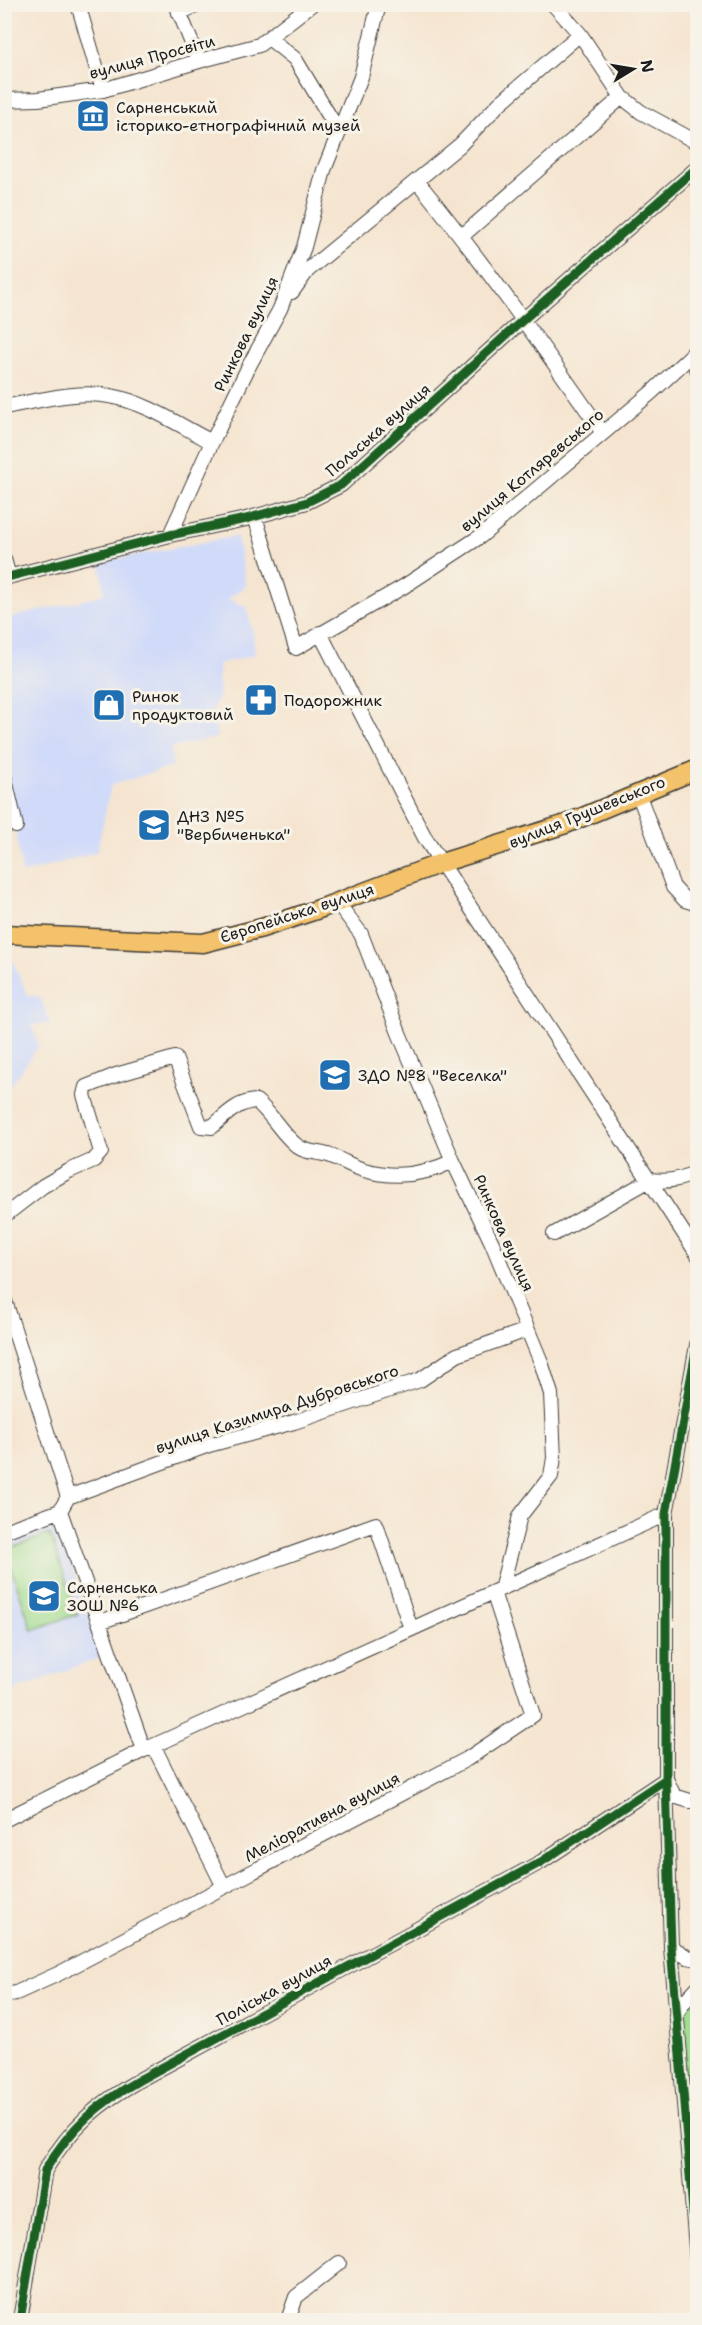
<svg xmlns="http://www.w3.org/2000/svg" width="702" height="2325" viewBox="0 0 702 2325" font-family="'Shantell Sans',sans-serif">
<style>
.built{fill:#d0daf9}
.green{fill:#a2dd91;stroke:#5f7c56;stroke-width:1.5}
.lines{fill:none;stroke-linecap:round;stroke-linejoin:round}
.minor-casing{stroke:#3d3a37;stroke-width:16}
.major-casing{stroke:#3d3a37;stroke-width:21}
.minor{stroke:#fff;stroke-width:14}
.major{stroke:#f3c26a;stroke-width:18}
.cycleway-casing{stroke:#f7f3e8;stroke-width:13}
.cycleway{stroke:#1b5e20;stroke-width:9}
.labels{text-anchor:middle;dominant-baseline:central;stroke-width:6;stroke-linejoin:round;paint-order:stroke}
.street-label{font-size:16px;fill:#1c1c1c;stroke:#f7f3e8}
.poi-label{font-size:16px;fill:#1c1c1c;stroke:#f7f3e8;text-anchor:start}
</style>
<rect width="100%" height="100%" fill="#f7f3e8"/>
<filter id="ink" filterUnits="userSpaceOnUse"><feTurbulence type="fractalNoise" baseFrequency=".0167" numOctaves="2"/><feDisplacementMap in="SourceGraphic" scale="12" xChannelSelector="R" yChannelSelector="G"/><feConvolveMatrix kernelMatrix="1 2 1 2 8 2 1 2 1" color-interpolation-filters="sRGB"/></filter>
<filter id="wash" filterUnits="userSpaceOnUse"><feTurbulence type="fractalNoise" baseFrequency=".008" numOctaves="4" result="noise"/><feDisplacementMap in="SourceGraphic" scale="24" xChannelSelector="R" yChannelSelector="G"/><feGaussianBlur stdDeviation="1.35" result="paint"/><feColorMatrix in="noise" values="0 0 0 0 0 0 0 0 0 0 0 0 0 0 0 0 0 1.4 0 .05"/><feComposite in="paint" operator="in"/></filter>
<g filter="url(#wash)">
<rect width="100%" height="100%" fill="#f5e5d0"/>
<path class="built" d="M 237,536 L 246,586 L 228,599 L 246,607 L 253,632 L 255,655 L 218,664 L 219,695 L 210,715 L 218,737 L 170,748 L 174,766 L 111,785 L 97,852 L 22,874 L 12,810 L 5,775 L 4,619 L 92,598 L 104,593 L 100,562 Z
M 5,957 L 11,957 L 28,996 L 40,997 L 51,1023 L 32,1025 L 39,1046 L 10,1086 L 5,1087 Z
M 50,1520 L 56,1522 L 104,1656 L 5,1694 L 5,1536 Z"/>
<path class="green" d="M 50,1534 L 78,1614 L 32,1630 L 5,1550 Z
M 697,1987 L 697,2226 L 676,2015 Z"/>
</g>
<g filter="url(#ink)">
<g class="lines">
<defs>
<path id="minor" d="M 78,4 L 103,90
M 176,4 L 199,61
M 553,4 L 580,34 L 622,97 L 641,112 L 698,143
M 179,13 L 199,4
M 270,39 L 295,59 L 339,132
M 4,100 L 38,99 L 103,90 L 199,61 L 259,45 L 312,4
M 417,181 C 483,262 543,347 603,433
M 462,236 L 622,97
M 292,292 L 308,270 L 460,145 L 499,104 L 580,34
M 692,354 L 698,371
M 4,407 C 38,401 76,390 110,396 C 146,402 180,426 212,442
M 255,517 L 296,648 L 403,587 L 481,536 L 652,392 L 698,349
M 170,535 L 212,442 L 250,364 L 280,309 L 304,247 L 324,170 L 361,77 L 379,4
M 4,559 L 9,577
M 4,578 L 170,535 L 246,519 L 307,502 L 341,485 L 524,319 L 698,167
M 320,633 L 425,838 L 698,1255
M 4,775 L 16,826
M 638,793 L 673,887 L 685,900 L 698,904
M 337,902 L 361,934 L 399,1033 L 453,1161 L 492,1243 L 541,1362 L 551,1394 L 554,1458 L 551,1476 L 520,1516 L 502,1586
M 4,1216 L 43,1186 L 69,1171 L 94,1160 L 101,1152 L 84,1095 L 86,1087 L 116,1075 L 175,1058 L 201,1126 L 212,1127 C 226,1115 237,1102 256,1101 C 272,1114 280,1132 296,1145 C 304,1153 320,1152 331,1156 C 342,1160 353,1167 364,1170 C 396,1179 425,1175 453,1161
M 554,1234 L 650,1180 C 669,1182 681,1180 698,1171
M 4,1298 L 68,1497
M 698,1340 L 666,1514 L 666,1779 L 671,1947 L 698,2272
M 60,1511 L 144,1750
M 4,1531 L 60,1511 L 68,1497 L 209,1445 L 294,1422 L 420,1380 L 457,1355 L 527,1330
M 100,1622 L 376,1524 L 411,1629
M 154,1747 L 224,1887
M 667,1781 L 674,1796 L 690,1801 L 698,1801
M 4,1820 L 144,1750 L 666,1514
M 671,1947 L 687,1957 L 698,1959
M 4,1995 L 16,1993 L 58,1974 L 467,1759 L 533,1715 L 493,1592
M 676,2015 L 684,2002 L 698,1987
M 20,2320 L 45,2170 C 72,2126 97,2104 141,2079 L 541,1862 L 666,1779
M 288,2320 L 296,2297 L 339,2263"/>
<path id="major" d="M 4,934 L 203,943 L 262,928 L 322,908 L 441,863 L 566,824 L 698,769"/>
</defs>
<use href="#minor" class="minor-casing"/>
<use href="#major" class="major-casing"/>
<use href="#minor" class="minor"/>
<use href="#major" class="major"/>
<defs>
<path id="cycleway" d="M 4,578 L 170,535 L 246,519 L 307,502 L 341,485 L 524,319 L 698,167
M 698,1340 L 666,1514 L 666,1779 L 671,1947 L 698,2272
M 20,2320 L 45,2170 C 72,2126 97,2104 141,2079 L 541,1862 L 666,1779"/>
</defs>
<use href="#cycleway" class="cycleway-casing"/>
<use href="#cycleway" class="cycleway"/>
</g>
</g>
<defs>
<symbol id="museum-square" viewBox="-11 -11 22 22"><rect x="-9" y="-9" width="18" height="18" rx="4" fill="#1f6fb2" stroke="#f7f3e8"/><path d="M0-6L6-3V-2H-6V-3ZM-5-1h2V3h-2ZM-1-1h2V3h-2ZM3-1h2V3H3ZM-6 4H6V6H-6Z" fill="#fff"/></symbol>
<symbol id="pharmacy-square" viewBox="-11 -11 22 22"><rect x="-9" y="-9" width="18" height="18" rx="4" fill="#1f6fb2" stroke="#f7f3e8"/><path d="M-2-6h4v4h4v4h-4v4h-4v-4h-4v-4h4Z" fill="#fff"/></symbol>
<symbol id="shop-square" viewBox="-11 -11 22 22"><rect x="-9" y="-9" width="18" height="18" rx="4" fill="#1f6fb2" stroke="#f7f3e8"/><path d="M-5-2.5h2.3a2.7 3.5 0 0 1 5.4 0H5L5.5 6h-11ZM-1.5-2.5h3a1.5 2.3 0 0 0-3 0Z" fill="#fff"/></symbol>
<symbol id="school-square" viewBox="-11 -11 22 22"><rect x="-9" y="-9" width="18" height="18" rx="4" fill="#1f6fb2" stroke="#f7f3e8"/><path d="M0-5L7-2L0 1L-7-2ZM-4 1L0 2.5L4 1V4Q0 6-4 4Z" fill="#fff"/></symbol>
</defs>
<g fill-rule="evenodd">
<use href="#museum-square" x="74" y="97" width="38" height="38"/>
<use href="#pharmacy-square" x="242" y="681" width="38" height="38"/>
<use href="#shop-square" x="90" y="686" width="38" height="38"/>
<use href="#school-square" x="135" y="806" width="38" height="38"/>
<use href="#school-square" x="316" y="1056" width="38" height="38"/>
<use href="#school-square" x="25" y="1577" width="38" height="38"/>
</g>
<g class="labels">
<g class="street-label">
<text transform="translate(152 57) rotate(-15)">вулиця Просвіти</text>
<text transform="translate(246 334) rotate(-64)">Ринкова вулиця</text>
<text transform="translate(378 430) rotate(-41)">Польська вулиця</text>
<text transform="translate(532 470) rotate(-40)">вулиця Котляревського</text>
<text transform="translate(587 812) rotate(-22)">вулиця Грушевського</text>
<text transform="translate(297 913) rotate(-18)">Європейська вулиця</text>
<text transform="translate(504 1233) rotate(66)">Ринкова вулиця</text>
<text transform="translate(277 1409) rotate(-18)">вулиця Казимира Дубровського</text>
<text transform="translate(322 1817) rotate(-28)">Меліоративна вулиця</text>
<text transform="translate(274 1990) rotate(-29)">Поліська вулиця</text>
</g>
<g class="poi-label">
<text x="116" y="107">Сарненський<tspan x="116" dy="18">історико-етнографічний музей</tspan></text>
<text x="132" y="696">Ринок<tspan x="132" dy="18">продуктовий</tspan></text>
<text x="284" y="700">Подорожник</text>
<text x="177" y="816">ДНЗ №5<tspan x="177" dy="18">"Вербиченька"</tspan></text>
<text x="358" y="1075">ЗДО №8 "Веселка"</text>
<text x="67" y="1587">Сарненська<tspan x="67" dy="18">ЗОШ №6</tspan></text>
</g>
</g>
<rect width="702" height="2325" fill="none" stroke="#f7f3e8" stroke-width="24"/>
<g transform="translate(633 69) rotate(79)" stroke="#f7f3e8" stroke-width="4.5" paint-order="stroke">
<path d="M0-4.5L10 22L0 15L-10 22Z" fill="#1c1c1c"/>
<text y="-9" font-size="16" font-weight="bold" text-anchor="middle" fill="#1c1c1c">N</text>
</g>
</svg>
